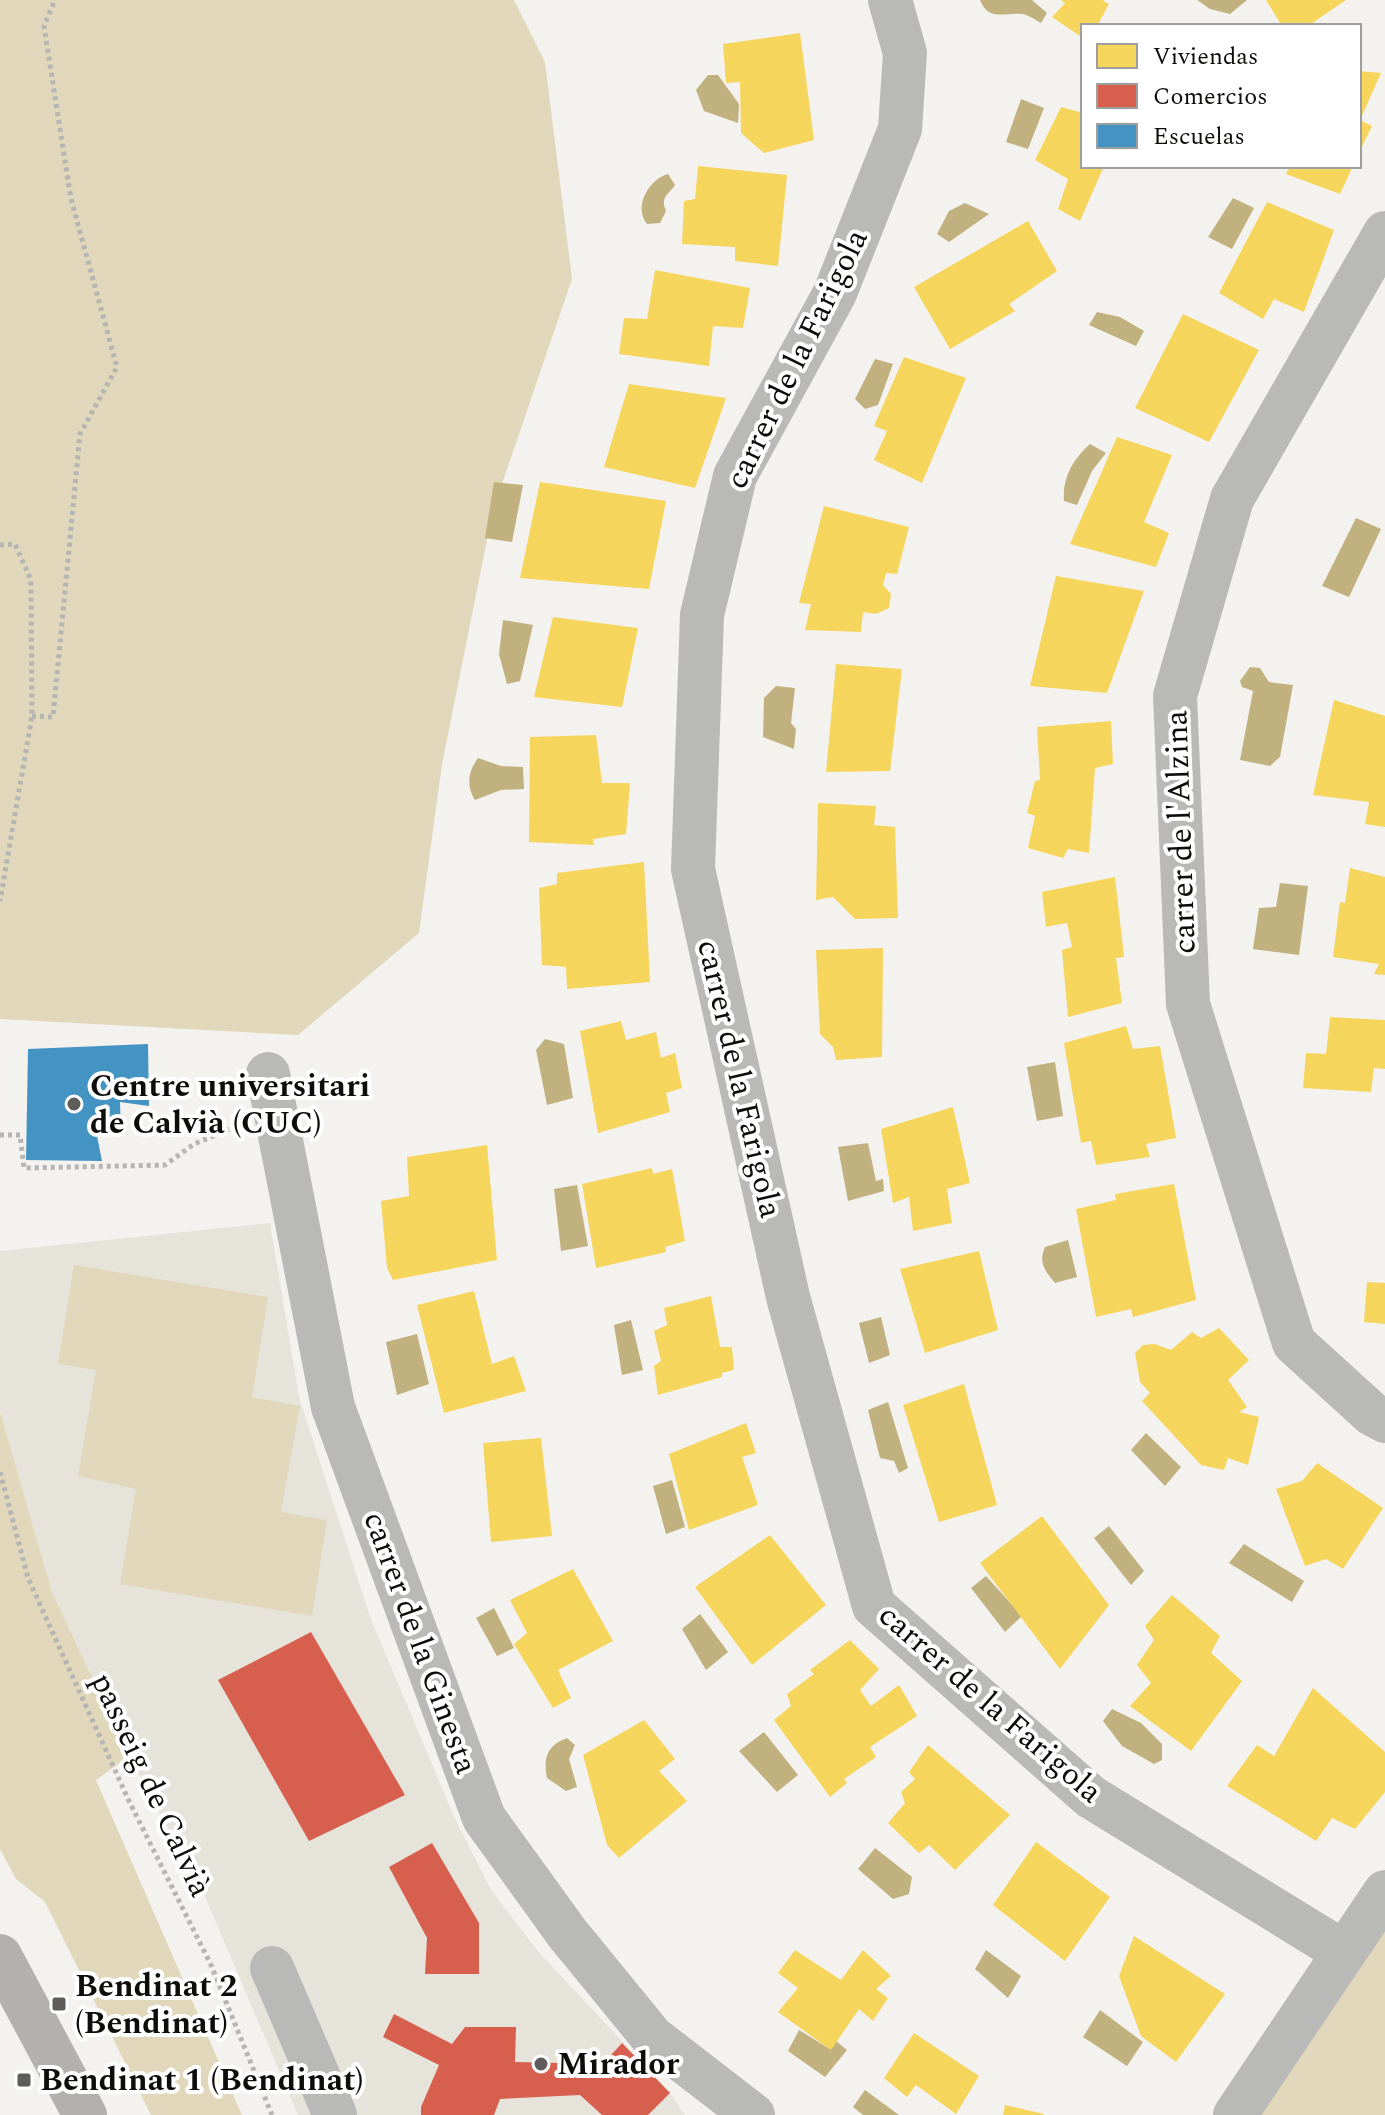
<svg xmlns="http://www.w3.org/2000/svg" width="1385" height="2115" viewBox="0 0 1385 2115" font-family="Spectral,serif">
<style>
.built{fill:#e6e3db}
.green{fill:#e1d7ba}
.water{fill:#c1b17e}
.homes{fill:#f6d55c}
.shops{fill:#d6604d}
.schools{fill:#4393c3}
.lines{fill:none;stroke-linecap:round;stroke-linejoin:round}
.path{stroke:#b5b5b4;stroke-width:5;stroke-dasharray:4 4;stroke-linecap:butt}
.minor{stroke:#b9b9b8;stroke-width:44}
.major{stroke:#b3b1af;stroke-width:44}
.poi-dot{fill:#5e5d5b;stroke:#fff;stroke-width:3}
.labels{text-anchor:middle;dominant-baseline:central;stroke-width:8;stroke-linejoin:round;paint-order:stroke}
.street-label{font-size:32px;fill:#0d0d0b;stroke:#fff}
.poi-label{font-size:32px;font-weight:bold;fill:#0d0d0b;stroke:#fff;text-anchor:start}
</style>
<rect width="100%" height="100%" fill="#f4f2ef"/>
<path class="built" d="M 270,1223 L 299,1397 L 370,1617 L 456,1821 L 491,1890 L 537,1950 L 670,2093 L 685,2115 L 298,2115 L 206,1899 L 129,1756 L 52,1592 L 0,1411 L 0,1251 Z"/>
<path class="green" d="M 0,0 L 514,0 L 545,62 L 572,279 L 493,510 L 442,764 L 419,933 L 298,1035 L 0,1019 Z
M 74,1265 L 268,1297 L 252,1397 L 300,1406 L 281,1512 L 327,1520 L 312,1616 L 120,1584 L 136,1489 L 78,1476 L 96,1370 L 58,1364 Z
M 0,1411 L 52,1592 L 129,1756 L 96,1780 L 242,2115 L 151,2115 L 45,1902 L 16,1879 L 0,1849 Z
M 1385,1929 L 1385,2115 L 1258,2115 Z"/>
<path class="water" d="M 980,0 L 1032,0 L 1047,13 L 1041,23 C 1035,20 1029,15 1022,14 C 1004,12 989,22 980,0 Z
M 1197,0 L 1247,0 L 1230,14 L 1210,9 Z
M 708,75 L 718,75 L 739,104 L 738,123 L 704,111 L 696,90 Z
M 1021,99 L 1044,108 L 1028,149 L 1006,142 Z
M 668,174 L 675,185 C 668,195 660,197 666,211 L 660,223 L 647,224 C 633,207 649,179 668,174 Z
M 1233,198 L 1254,208 L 1232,249 L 1208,237 Z
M 965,203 L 989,214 L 949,242 L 937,234 L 949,211 Z
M 1097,312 L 1120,317 L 1144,331 L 1136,346 L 1089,325 Z
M 875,359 L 893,364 L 878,405 L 865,409 L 855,399 Z
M 1090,444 L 1106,453 L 1092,471 L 1077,505 L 1064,501 C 1062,478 1073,459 1090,444 Z
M 494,482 L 523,485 L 512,542 L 485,538 Z
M 1356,518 L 1381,529 L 1349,597 L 1322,586 Z
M 503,620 L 533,625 L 520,681 L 507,684 L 499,654 Z
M 1250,667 L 1260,668 L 1269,682 L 1293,685 L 1280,757 L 1270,766 L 1240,760 L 1253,691 L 1242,687 L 1240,681 Z
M 776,686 L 795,688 L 791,723 L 796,729 L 794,749 L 763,737 L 764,698 Z
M 478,758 L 501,766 L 523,767 L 524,789 L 501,790 L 475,800 C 466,786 468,771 478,758 Z
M 1280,883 L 1308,886 L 1299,955 L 1253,949 L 1259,908 L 1276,907 Z
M 545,1039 L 564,1044 L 573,1098 L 547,1105 L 536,1050 Z
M 1055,1062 L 1063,1116 L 1037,1121 L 1027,1067 Z
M 868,1143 L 876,1181 L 883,1179 L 884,1191 L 848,1201 L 838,1147 Z
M 577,1185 L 588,1246 L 561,1251 L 554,1189 Z
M 1068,1240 L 1077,1277 L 1055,1283 C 1045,1271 1038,1263 1045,1247 Z
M 881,1317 L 890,1355 L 869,1363 L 859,1323 Z
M 631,1320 L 643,1370 L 622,1375 L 614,1325 Z
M 417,1334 L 429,1384 L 397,1395 L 386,1342 Z
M 888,1402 L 908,1468 L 899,1473 L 894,1461 L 880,1458 L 868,1410 Z
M 1146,1433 L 1181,1467 L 1165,1486 L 1131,1450 Z
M 672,1480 L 685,1527 L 666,1534 L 653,1486 Z
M 1109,1526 L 1144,1571 L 1131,1585 L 1094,1538 Z
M 1244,1544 L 1304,1581 L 1292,1602 L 1229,1563 Z
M 986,1576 L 1022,1616 L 1005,1632 L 971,1588 Z
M 494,1608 L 514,1648 L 497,1656 L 476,1618 Z
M 700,1614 L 728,1652 L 706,1670 L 682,1629 Z
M 1112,1709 L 1141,1723 L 1162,1744 L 1162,1760 L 1154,1764 L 1122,1746 L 1103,1721 Z
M 764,1732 L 798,1775 L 777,1792 L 739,1751 Z
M 567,1738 L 575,1745 L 569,1759 L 577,1787 L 566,1791 L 547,1778 C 543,1758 547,1745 567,1738 Z
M 875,1848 L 912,1877 L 909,1894 L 893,1899 L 858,1869 Z
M 986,1950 L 1021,1976 L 1008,1998 L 975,1969 Z
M 1100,2010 L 1143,2042 L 1127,2066 L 1083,2037 Z
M 799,2030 L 830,2049 L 836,2041 L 847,2050 L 825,2077 L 788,2051 Z
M 865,2090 L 899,2115 L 863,2115 L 853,2107 Z"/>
<path class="homes" d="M 1061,0 L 1102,0 L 1109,4 L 1097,26 L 1083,26 L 1083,38 L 1052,17 L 1065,3 Z
M 1266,0 L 1346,0 L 1308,26 L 1282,26 Z
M 800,33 L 814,140 L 764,153 L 741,133 L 740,82 L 726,83 L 723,44 Z
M 1359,71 L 1381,73 L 1360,120 L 1372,126 L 1359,153 Z
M 1061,107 L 1083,113 L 1083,166 L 1104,166 L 1080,221 L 1058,209 L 1068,179 L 1035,160 Z
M 698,166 L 787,175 L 778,266 L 735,261 L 735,247 L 682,244 L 684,201 L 695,199 Z
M 1290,166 L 1353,166 L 1340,194 L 1286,174 Z
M 1267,202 L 1334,230 L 1304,312 L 1274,299 L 1263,319 L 1219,293 Z
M 1028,221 L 1057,271 L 1009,304 L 1015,311 L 950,349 L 914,287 Z
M 655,270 L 750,288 L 743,328 L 713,326 L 709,366 L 619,354 L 624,318 L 647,319 Z
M 1183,314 L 1259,350 L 1209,442 L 1135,408 Z
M 904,357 L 966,378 L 922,483 L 874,460 L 887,431 L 874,426 Z
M 629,384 L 726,398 L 695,488 L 604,467 Z
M 1117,437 L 1172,455 L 1144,522 L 1169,533 L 1156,567 L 1070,544 Z
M 540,482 L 666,501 L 649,589 L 520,578 Z
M 824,506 L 909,527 L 897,574 L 886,573 L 883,585 L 891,594 L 889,608 L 876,614 L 863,612 L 861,632 L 805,630 L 811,604 L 799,603 Z
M 1056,576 L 1144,591 L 1107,693 L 1030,686 Z
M 553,617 L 638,628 L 622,707 L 534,697 Z
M 836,664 L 902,669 L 890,771 L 826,772 Z
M 1334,700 L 1385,716 L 1385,827 L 1365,824 L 1369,802 L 1313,795 Z
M 1111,721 L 1113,764 L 1095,768 L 1089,853 L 1068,849 L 1063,858 L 1028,848 L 1035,816 L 1027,813 L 1035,781 L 1040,780 L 1037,727 Z
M 596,735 L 602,783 L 630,783 L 626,834 L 593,839 L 594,845 L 529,842 L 530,737 Z
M 818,803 L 876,806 L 874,825 L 895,827 L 898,918 L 855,919 L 833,897 L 816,900 Z
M 644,862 L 650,982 L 567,989 L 566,967 L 542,965 L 539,888 L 557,884 L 557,873 Z
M 1350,868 L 1385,877 L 1385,975 L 1374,974 L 1379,964 L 1333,957 L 1340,902 L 1345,903 Z
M 1115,877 L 1124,957 L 1116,958 L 1122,1003 L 1068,1017 L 1062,950 L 1072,947 L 1067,923 L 1046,927 L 1042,892 Z
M 883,948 L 882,1057 L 836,1060 L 833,1047 L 820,1034 L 816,950 Z
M 1330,1017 L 1385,1020 L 1385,1069 L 1374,1068 L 1371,1092 L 1303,1088 L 1306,1053 L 1326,1054 Z
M 621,1021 L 626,1040 L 656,1032 L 661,1058 L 675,1053 L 682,1088 L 666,1093 L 670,1112 L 598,1133 L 580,1031 Z
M 1126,1026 L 1133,1049 L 1160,1046 L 1176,1138 L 1146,1144 L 1150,1157 L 1096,1165 L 1091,1141 L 1081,1143 L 1064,1043 Z
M 953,1107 L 970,1183 L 947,1189 L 952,1223 L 913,1231 L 909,1197 L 893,1203 L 881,1129 Z
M 487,1145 L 497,1260 L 393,1280 L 387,1268 L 381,1201 L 409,1196 L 407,1157 Z
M 652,1168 L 653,1174 L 672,1169 L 685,1241 L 665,1247 L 666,1252 L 596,1268 L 582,1184 Z
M 1174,1184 L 1196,1300 L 1133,1317 L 1131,1309 L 1096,1317 L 1076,1209 L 1116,1200 L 1115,1194 Z
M 979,1251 L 998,1330 L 925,1353 L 900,1269 Z
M 1367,1282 L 1385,1283 L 1385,1324 L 1364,1322 Z
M 474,1291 L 492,1364 L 514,1356 L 526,1391 L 444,1413 L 417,1305 Z
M 711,1296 L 720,1347 L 732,1347 L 734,1370 L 722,1373 L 722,1377 L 658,1395 L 654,1366 L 661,1361 L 654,1331 L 667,1325 L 664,1308 Z
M 1219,1328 L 1249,1360 L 1228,1380 L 1247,1407 L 1239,1412 L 1259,1417 L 1248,1465 L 1228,1458 L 1224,1470 L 1201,1465 L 1142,1401 L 1150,1393 L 1140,1382 L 1135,1353 L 1143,1345 L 1155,1344 L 1171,1350 L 1192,1332 L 1201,1338 Z
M 964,1384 L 997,1505 L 939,1522 L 903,1405 Z
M 746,1423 L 756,1453 L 742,1457 L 758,1505 L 689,1530 L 669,1454 Z
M 541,1438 L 552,1536 L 491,1542 L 483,1443 Z
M 1317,1463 L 1383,1508 L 1343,1569 L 1326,1559 L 1305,1566 L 1276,1489 L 1302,1481 Z
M 1042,1516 L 1109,1605 L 1060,1669 L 980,1563 Z
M 770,1535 L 826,1605 L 752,1665 L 695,1587 Z
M 573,1569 L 613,1641 L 558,1670 L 571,1698 L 553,1708 L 514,1644 L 527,1633 L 510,1600 Z
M 1172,1595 L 1220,1636 L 1211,1653 L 1242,1681 L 1191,1751 L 1130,1706 L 1151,1683 L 1137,1665 L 1154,1640 L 1145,1626 Z
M 850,1640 L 879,1669 L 860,1690 L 871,1706 L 899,1685 L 917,1716 L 870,1747 L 876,1757 L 844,1779 L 847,1783 L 830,1797 L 774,1720 L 791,1706 L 787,1694 L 814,1674 L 810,1670 Z
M 1313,1688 L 1385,1752 L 1385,1792 L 1355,1829 L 1332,1818 L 1316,1841 L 1227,1786 L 1257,1745 L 1274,1756 Z
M 644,1720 L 675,1759 L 659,1771 L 687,1801 L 619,1858 L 607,1845 L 583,1755 Z
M 928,1745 L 1010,1815 L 955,1870 L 929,1845 L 919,1853 L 888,1823 L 905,1803 L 901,1792 L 915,1779 L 909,1772 Z
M 1036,1842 L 1110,1897 L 1065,1961 L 993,1905 Z
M 1134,1936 L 1225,1994 L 1176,2062 L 1141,2036 L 1119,1976 Z
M 795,1950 L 841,1980 L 863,1950 L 891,1976 L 876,1989 L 888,1998 L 873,2021 L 859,2009 L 831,2050 L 778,2012 L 798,1988 L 778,1973 Z
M 914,2033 L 979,2076 L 956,2114 L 916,2085 L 907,2097 L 884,2078 Z
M 1005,2105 L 1044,2114 L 1043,2115 L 1003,2115 Z"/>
<path class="shops" d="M 311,1632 L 405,1795 L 309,1841 L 218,1680 Z
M 432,1843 L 479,1923 L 479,1974 L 425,1974 L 427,1938 L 389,1867 Z
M 394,2014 L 452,2044 L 465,2027 L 516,2027 L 515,2062 L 603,2064 L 622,2043 L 670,2093 L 648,2115 L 602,2115 L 580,2095 L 500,2099 L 494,2115 L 421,2115 L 421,2107 L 439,2065 L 383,2037 Z"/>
<path class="schools" d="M 148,1044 L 149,1106 L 120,1102 L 121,1135 L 97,1136 L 102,1161 L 26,1160 L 28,1049 Z"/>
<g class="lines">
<path class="path" d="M 0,545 L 15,544 L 31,580 L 32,716 L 0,901
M 32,716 L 53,717 L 80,434 L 117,367 L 71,199 L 44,26 L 55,0
M 0,1135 L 20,1135 L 24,1168 L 165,1165 L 194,1144 L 237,1126
M 0,1472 L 28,1578 L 128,1799 L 211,1965 L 272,2115"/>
<path class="minor" d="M 890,0 L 905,53 L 900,129 L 835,293 L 735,476 L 702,615 L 693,869 L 788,1297 L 874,1606 L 1091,1797 L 1342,1951
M 1385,233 L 1232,499 L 1175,696 L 1188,1004 L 1294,1343 L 1372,1414 L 1385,1421
M 268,1074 L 333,1407 L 484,1818 L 567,1933 L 652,2037 L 753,2115
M 272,1968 L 335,2115
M 1235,2115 L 1385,1892"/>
<path class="major" d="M 0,1956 L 85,2115"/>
</g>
<g class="poi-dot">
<circle cx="74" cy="1104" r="8"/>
<rect x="51" y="1996" width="16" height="16" rx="4"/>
<circle cx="541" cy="2064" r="8"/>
<rect x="16" y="2072" width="16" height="16" rx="4"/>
</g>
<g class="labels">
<g class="street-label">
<text transform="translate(797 359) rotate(-64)">carrer de la Farigola</text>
<text transform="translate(1181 832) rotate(-92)">carrer de l'Alzina</text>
<text transform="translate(739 1079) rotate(77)">carrer de la Farigola</text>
<text transform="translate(420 1643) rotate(70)">carrer de la Ginesta</text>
<text transform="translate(990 1704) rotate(41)">carrer de la Farigola</text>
<text transform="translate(151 1785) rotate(65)">passeig de Calvià</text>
</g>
<g class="poi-label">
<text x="90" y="1086">Centre universitari<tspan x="90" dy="37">de Calvià (CUC)</tspan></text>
<text x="75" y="1986">Bendinat 2<tspan x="75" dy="37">(Bendinat)</tspan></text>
<text x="557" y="2064">Mirador</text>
<text x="40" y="2080">Bendinat 1 (Bendinat)</text>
</g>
</g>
<rect x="1081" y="24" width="280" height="144" fill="#ffffff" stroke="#9e9e9d" stroke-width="2"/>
<rect x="1097" y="44" width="40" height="24" fill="#f6d55c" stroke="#9e9e9d" stroke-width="2"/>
<text x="1153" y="64" font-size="24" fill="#0d0d0b">Viviendas</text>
<rect x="1097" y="84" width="40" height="24" fill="#d6604d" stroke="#9e9e9d" stroke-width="2"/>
<text x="1153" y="104" font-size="24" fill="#0d0d0b">Comercios</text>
<rect x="1097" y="124" width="40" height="24" fill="#4393c3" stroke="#9e9e9d" stroke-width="2"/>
<text x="1153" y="144" font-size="24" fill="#0d0d0b">Escuelas</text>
</svg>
